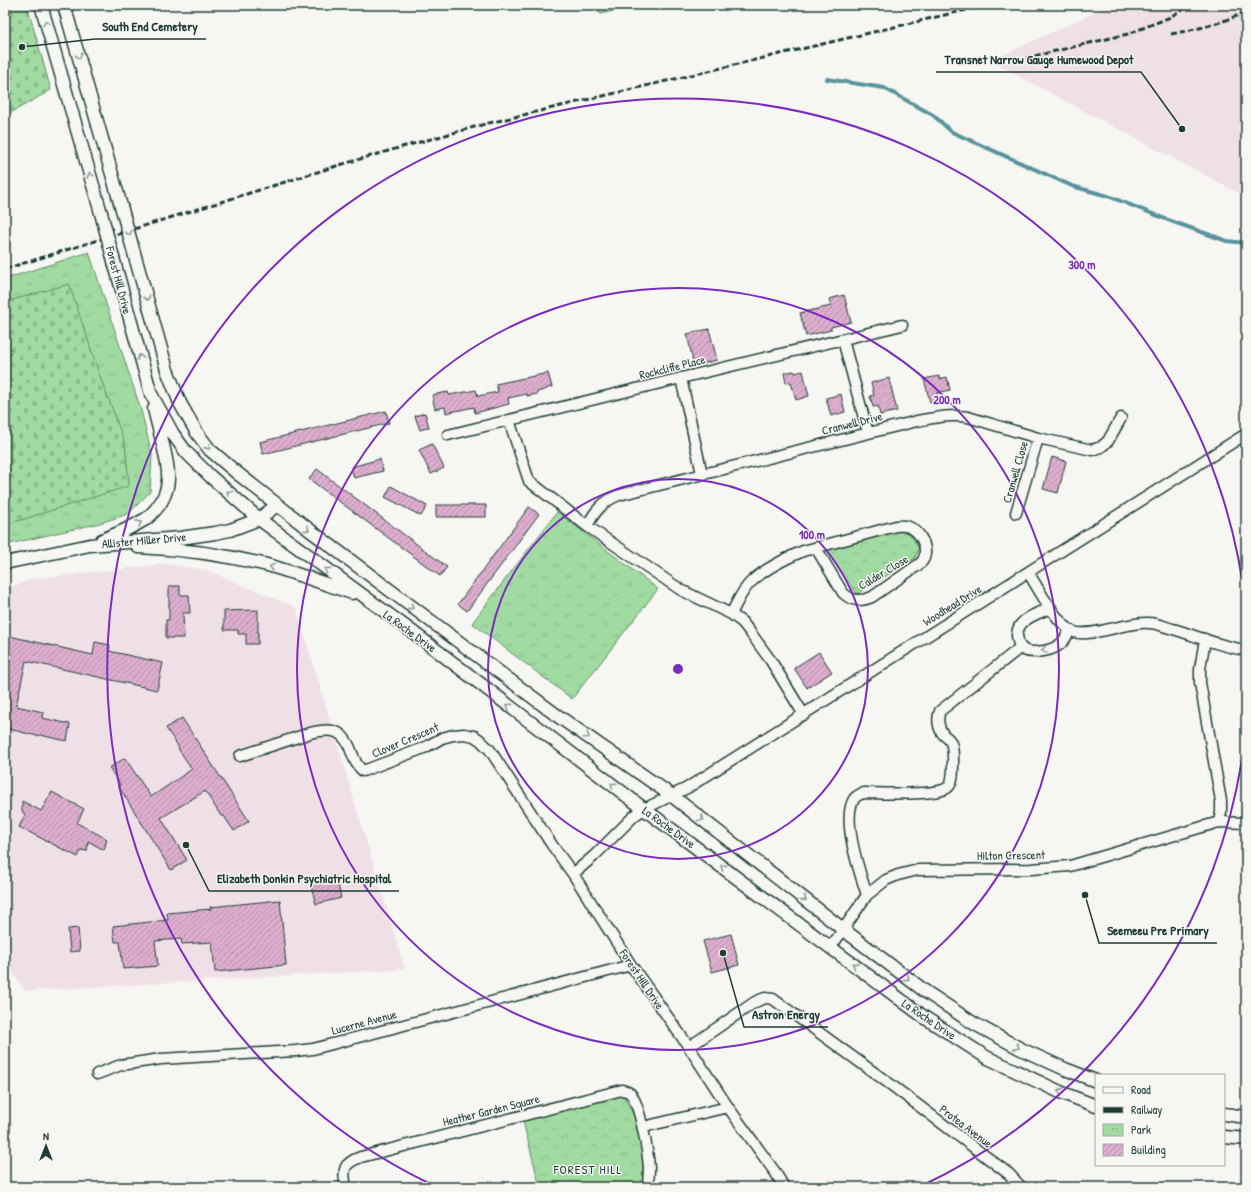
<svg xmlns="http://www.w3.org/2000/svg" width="1251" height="1192" viewBox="0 0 1251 1192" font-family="'Patrick Hand',sans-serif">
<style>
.built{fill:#efe0e8}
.grass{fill:url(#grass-tufts);stroke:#608c6a}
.cemetery{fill:url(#cemetery-stones);stroke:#608c6a}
.park{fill:url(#park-crowns);stroke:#608c6a}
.pitch{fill:#a1dba1;stroke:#608c6a}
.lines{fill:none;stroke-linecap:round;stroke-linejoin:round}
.stream{stroke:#59939b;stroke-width:4}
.building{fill:url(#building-hatch);stroke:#1f3d34}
.minor-casing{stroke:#1f3d34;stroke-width:13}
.tertiary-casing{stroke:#1f3d34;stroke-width:15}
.minor{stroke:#f6f6f2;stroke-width:10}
.tertiary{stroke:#f6f6f2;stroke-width:12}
.rail{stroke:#1f3d34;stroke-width:3;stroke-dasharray:6 3;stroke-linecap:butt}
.tertiary-bridge-casing{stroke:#1f3d34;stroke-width:15;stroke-linecap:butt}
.tertiary-bridge{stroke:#f6f6f2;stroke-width:12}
.oneway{stroke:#8a9a93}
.ring{fill:none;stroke:#7b2cbf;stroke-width:2}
.labels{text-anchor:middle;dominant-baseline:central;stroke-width:3;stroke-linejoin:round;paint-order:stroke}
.street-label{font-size:12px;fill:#1f3d34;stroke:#f6f6f2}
.neighbourhood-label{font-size:13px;letter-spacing:1px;fill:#1f3d34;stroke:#f6f6f2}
.centre{fill:#7b2cbf;stroke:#f6f6f2;stroke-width:2}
.ring-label{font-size:12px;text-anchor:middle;font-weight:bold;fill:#7b2cbf;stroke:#f6f6f2;stroke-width:3;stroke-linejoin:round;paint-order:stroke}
.leader{fill:none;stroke:#1f3d34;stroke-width:1.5}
.callout-dot{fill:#1f3d34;stroke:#f6f6f2;stroke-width:1.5}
.callout-label{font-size:13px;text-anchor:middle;font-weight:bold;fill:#1f3d34;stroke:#f6f6f2;stroke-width:3;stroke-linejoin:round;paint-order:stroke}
</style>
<defs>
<pattern id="grass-tufts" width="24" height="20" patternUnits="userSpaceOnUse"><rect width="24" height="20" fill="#a1dba1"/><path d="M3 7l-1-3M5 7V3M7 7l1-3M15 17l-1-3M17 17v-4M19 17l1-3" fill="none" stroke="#8abd8b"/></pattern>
<pattern id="cemetery-stones" width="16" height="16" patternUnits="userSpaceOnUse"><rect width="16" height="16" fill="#a1dba1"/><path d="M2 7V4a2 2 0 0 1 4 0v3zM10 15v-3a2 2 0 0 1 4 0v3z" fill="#8abd8b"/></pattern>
<pattern id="park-crowns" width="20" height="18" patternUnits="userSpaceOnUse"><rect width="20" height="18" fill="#a1dba1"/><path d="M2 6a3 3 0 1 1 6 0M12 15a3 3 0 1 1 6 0" fill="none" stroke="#8abd8b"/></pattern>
<pattern id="building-hatch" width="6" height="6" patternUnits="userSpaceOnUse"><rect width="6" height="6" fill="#deaecf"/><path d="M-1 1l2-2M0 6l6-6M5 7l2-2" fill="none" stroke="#b38fa9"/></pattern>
</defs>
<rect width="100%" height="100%" fill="#f6f6f2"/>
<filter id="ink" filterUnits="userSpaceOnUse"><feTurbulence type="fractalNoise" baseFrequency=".025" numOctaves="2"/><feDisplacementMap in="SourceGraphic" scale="8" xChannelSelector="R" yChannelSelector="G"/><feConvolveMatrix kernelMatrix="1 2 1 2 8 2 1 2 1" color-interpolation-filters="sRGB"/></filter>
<g filter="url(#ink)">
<path class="built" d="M 1111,5 L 1246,5 L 1246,197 L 990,61 Z
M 167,564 L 206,570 L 296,607 L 405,969 L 25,991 L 5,961 L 5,590 L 31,579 Z"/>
<path class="grass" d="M 89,252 L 141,410 L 152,455 L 150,492 L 128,514 L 100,523 L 5,545 L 5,279 Z
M 557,512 L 658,589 L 572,699 L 472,623 Z"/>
<path class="cemetery" d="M 5,5 L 27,5 L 51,90 L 5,116 Z
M 69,284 L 102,382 L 125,443 L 129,486 L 5,525 L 5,302 Z"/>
<path class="park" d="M 907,529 L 919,548 L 915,558 L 857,594 L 826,550 Z
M 622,1093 L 640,1127 L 645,1186 L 540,1187 L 522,1118 Z"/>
<path class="pitch" d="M 588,5 L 639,5 L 601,14 Z"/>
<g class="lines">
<path class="stream" d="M 827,79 L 884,88 L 933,115 L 952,132 L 1072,186 L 1108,196 L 1168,220 L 1227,241 L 1246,243"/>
</g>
<path class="building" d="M 844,295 L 851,322 L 831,327 L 831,330 L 806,336 L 800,313 L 831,306 L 829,299 Z
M 709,329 L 717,360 L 694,366 L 687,334 Z
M 794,371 L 795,373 L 803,371 L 809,396 L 796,400 L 791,382 L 786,383 L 784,373 Z
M 548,373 L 552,387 L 547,388 L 547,389 L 537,392 L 537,394 L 527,396 L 527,394 L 508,398 L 509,404 L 475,413 L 474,407 L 446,413 L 445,407 L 435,409 L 432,395 L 448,392 L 449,395 L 476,390 L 478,396 L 498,392 L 496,384 Z
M 939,376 L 940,379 L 947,377 L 950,390 L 937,393 L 939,400 L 930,402 L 924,379 Z
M 889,378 L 897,411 L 880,415 L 878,406 L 873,407 L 870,396 L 874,395 L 871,383 Z
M 841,394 L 845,412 L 831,416 L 826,398 Z
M 386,411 L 389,423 L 263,454 L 260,442 Z
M 425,413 L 429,427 L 420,430 L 415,416 Z
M 432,444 L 444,468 L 431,474 L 419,450 Z
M 1052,457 L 1066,461 L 1058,493 L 1043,489 Z
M 380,459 L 383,471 L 354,478 L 351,467 Z
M 317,469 L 447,567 L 440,576 L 309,479 Z
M 391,486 L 427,506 L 421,516 L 385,497 Z
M 436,505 L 486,505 L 486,517 L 436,517 Z
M 529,507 L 539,514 L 467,611 L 458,604 Z
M 169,586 L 180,586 L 180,595 L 189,595 L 190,613 L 183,613 L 184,638 L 166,638 L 166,620 L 169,620 Z
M 258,610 L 258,644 L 246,644 L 246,634 L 238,634 L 238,630 L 224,630 L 224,611 Z
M 5,635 L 93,655 L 95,642 L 110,645 L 109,651 L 163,663 L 157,690 L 26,661 L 16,706 L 43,712 L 42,718 L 70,724 L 67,741 L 40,735 L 37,736 L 5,728 Z
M 819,652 L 832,672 L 807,688 L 794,668 Z
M 182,718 L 249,821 L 234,831 L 224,816 L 221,816 L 205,791 L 161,818 L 187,860 L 171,870 L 119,787 L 120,784 L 109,768 L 125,758 L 151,797 L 192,769 L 179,750 L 178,746 L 166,728 Z
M 52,792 L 84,809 L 77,823 L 107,839 L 104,850 L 88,841 L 87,851 L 81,850 L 78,857 L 19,827 L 25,815 L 22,811 L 22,801 L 41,811 Z
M 336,876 L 341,898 L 316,904 L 310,883 Z
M 280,900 L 286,965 L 215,972 L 212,942 L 182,944 L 181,939 L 155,941 L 158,966 L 123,969 L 120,942 L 115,942 L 113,926 L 168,920 L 167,913 L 211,909 L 210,907 Z
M 78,928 L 80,951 L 70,952 L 68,929 Z
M 731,934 L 739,965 L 712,972 L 703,941 Z"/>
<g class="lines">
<defs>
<path id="minor" d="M 843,340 L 868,433
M 681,378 L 702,474
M 509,420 L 529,481 L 587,526 L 681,590 L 731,614 L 742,622 L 750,632 L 771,661 L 804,715
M 448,435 L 681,378 L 902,325
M 1016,513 L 1038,438
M 587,526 C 595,511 603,501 619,495 L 917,421 C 934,418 950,414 968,417 L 1038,438 L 1092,450 L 1101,447 L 1108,441 L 1121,418
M 1028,572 C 1038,588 1057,625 1074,632 C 1090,638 1129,621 1149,623 C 1157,623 1165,627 1173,629 C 1197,636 1221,647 1246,650
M 1051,608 C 1041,612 1028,616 1021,624 C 1018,628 1017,631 1017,636 C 1018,639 1018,642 1019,645 C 1025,657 1051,651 1059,645 C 1065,641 1067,635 1070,630
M 731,614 C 737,603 742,590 751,582 C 763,570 787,558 803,551 L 896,526 C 901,526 905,525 909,527 C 920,531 928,547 924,558 C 923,561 921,563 918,565 L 872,597 C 860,602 852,601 843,593 L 816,548
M 1205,639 L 1200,669 L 1200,683 L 1221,801 L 1221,812 L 1219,822
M 240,756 L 310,733 C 333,727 344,730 352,753 C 355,761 357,766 363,771 L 424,748 L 442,738 L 453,735 L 464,734 L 474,736 L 480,740 L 490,750 L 552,845 L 573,874 L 631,965 L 689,1047 L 728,1107 L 775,1172 L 784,1187
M 573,874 L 594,856 L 634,816 L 644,809 L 687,788 L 1246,434
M 867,895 C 860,874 841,819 854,799 C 856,796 860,794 864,793 C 879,793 936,796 947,788 C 953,784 953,772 953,765 C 953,758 954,747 950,741 C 949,738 945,737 943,734 C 938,728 937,718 940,711 L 1021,647
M 831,947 L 867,895 L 886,880 L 898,875 L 918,870 L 1031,869 L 1070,866 L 1219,822 L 1246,823
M 689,1047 L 755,1002 L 765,998 L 773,999 L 894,1087 L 1009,1174 L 1021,1187
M 97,1074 L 121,1065 L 161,1059 L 295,1051 L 313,1049 L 631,965
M 643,1127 L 728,1107
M 346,1187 C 342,1169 344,1163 361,1157 L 622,1090 C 625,1091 628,1091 630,1093 C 640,1103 648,1153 649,1168 C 649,1175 648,1181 648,1187"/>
<path id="tertiary" d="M 41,5 L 101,213
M 64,5 L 121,206
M 136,260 L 167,370 L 180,403 L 197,433 L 210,450 L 237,473 L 311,531 L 555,714 L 671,795 L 844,930 L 926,992 L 973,1023 L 1021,1049 L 1065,1069 L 1096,1081
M 115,265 L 151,394 L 173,434 L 186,452 L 211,477 L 259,519 L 414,633 L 644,809 L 924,1017 L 986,1057 L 1060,1092 L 1096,1106
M 102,540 C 117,534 131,528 144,520 C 149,518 152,513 156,509 C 173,489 169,469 163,445 C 160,433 157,421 154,409
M 138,547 C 183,549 227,555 271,566 C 298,574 325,584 352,593
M 5,563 L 90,545 L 180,538 L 215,533 L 230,530 L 259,519 L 277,505
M 1224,1114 L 1246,1117
M 1224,1137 L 1246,1139"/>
</defs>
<use href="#minor" class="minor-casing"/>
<use href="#tertiary" class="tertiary-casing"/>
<use href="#minor" class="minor"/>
<use href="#tertiary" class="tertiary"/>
<path class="rail" d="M 1171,34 C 1198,29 1222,23 1246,12
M 1026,58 L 1128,34 L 1168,18 L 1191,5
M 5,269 L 343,164 L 402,147 L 485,124 L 987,5"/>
<defs>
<path id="tertiary-bridge" d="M 121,206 L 136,260
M 101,213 L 115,265"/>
</defs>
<use href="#tertiary-bridge" class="tertiary-bridge-casing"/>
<use href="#tertiary-bridge" class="tertiary-bridge"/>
</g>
<defs><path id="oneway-chevron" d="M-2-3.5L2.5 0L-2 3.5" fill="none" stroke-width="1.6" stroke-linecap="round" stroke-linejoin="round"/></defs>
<g class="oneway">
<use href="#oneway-chevron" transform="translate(46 23) rotate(-106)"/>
<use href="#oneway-chevron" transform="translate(79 56) rotate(74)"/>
<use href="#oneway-chevron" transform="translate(90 175) rotate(-106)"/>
<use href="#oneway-chevron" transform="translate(129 233) rotate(74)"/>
<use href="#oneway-chevron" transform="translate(147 298) rotate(74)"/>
<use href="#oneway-chevron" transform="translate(140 357) rotate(-105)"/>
<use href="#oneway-chevron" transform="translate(208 447) rotate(49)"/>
<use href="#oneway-chevron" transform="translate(229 493) rotate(-139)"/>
<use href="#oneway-chevron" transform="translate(139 523) rotate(-27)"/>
<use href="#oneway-chevron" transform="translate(307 529) rotate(38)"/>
<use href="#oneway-chevron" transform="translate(272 567) rotate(-165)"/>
<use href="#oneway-chevron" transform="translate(327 570) rotate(-143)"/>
<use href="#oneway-chevron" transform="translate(411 607) rotate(37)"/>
<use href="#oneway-chevron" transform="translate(1044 650) rotate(169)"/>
<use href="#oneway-chevron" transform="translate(509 706) rotate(-143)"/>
<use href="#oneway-chevron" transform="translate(587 736) rotate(35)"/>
<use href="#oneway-chevron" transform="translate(613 785) rotate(-143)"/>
<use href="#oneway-chevron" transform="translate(701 819) rotate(38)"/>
<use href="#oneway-chevron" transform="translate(723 867) rotate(-143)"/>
<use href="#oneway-chevron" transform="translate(804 899) rotate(38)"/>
<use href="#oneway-chevron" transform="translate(855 965) rotate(-143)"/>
<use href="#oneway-chevron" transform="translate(907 978) rotate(37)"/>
<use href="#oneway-chevron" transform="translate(1017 1047) rotate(28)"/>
<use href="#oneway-chevron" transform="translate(1060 1091) rotate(-156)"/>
</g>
</g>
<g class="ring">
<circle cx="678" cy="669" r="190"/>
<circle cx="678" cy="669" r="381"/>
<path d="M1246 729A571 571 0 0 1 919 1187M437 1187A571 571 0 1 1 1246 609"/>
</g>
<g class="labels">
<g class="street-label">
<text transform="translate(119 280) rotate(75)">Forest Hill Drive</text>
<text transform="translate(672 367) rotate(-14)">Rockcliffe Place</text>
<text transform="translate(852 423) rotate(-14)">Cranwell Drive</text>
<text transform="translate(1015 472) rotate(-74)">Cranwell Close</text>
<text transform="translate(144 540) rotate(-5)">Allister Miller Drive</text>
<text transform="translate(883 572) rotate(-31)">Calder Close</text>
<text transform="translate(952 605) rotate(-32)">Woodhead Drive</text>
<text transform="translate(410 631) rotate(36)">La Roche Drive</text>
<text transform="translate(405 740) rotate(-23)">Clover Crescent</text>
<text transform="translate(669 827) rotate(36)">La Roche Drive</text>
<text transform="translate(1011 855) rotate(-1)">Hilton Crescent</text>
<text transform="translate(642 979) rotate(56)">Forest Hill Drive</text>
<text transform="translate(929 1019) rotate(34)">La Roche Drive</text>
<text transform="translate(364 1022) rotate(-15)">Lucerne Avenue</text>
<text transform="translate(491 1110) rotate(-14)">Heather Garden Square</text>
<text transform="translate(966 1126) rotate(37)">Protea Avenue</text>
</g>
<g class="neighbourhood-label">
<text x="588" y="1169">FOREST HILL</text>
</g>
</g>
<circle cx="678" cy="669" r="6" class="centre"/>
<g class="ring-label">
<text x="1082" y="269">300 m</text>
<text x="947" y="404">200 m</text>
<text x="812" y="539">100 m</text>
</g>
<path class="leader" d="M22 47L95 39H206M1182 129L1141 72H936M186 845L209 891H399M1085 895L1099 943H1217M723 953L744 1027H828"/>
<g class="callout-dot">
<circle cx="22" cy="47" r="4"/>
<circle cx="1182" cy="129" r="4"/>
<circle cx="186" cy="845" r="4"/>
<circle cx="1085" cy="895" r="4"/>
<circle cx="723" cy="953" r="4"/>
</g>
<g class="callout-label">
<text x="150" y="31">South End Cemetery</text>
<text x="1039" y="64">Transnet Narrow Gauge Humewood Depot</text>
<text x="304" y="883">Elizabeth Donkin Psychiatric Hospital</text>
<text x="1158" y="935">Seemeeu Pre Primary</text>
<text x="786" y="1019">Astron Energy</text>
</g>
<rect width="1251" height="1192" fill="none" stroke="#f6f6f2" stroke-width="20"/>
<rect x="10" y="10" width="1231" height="1172" fill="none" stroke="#1f3d34" stroke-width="1.5" filter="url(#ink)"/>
<rect x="1095" y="1074" width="130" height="92" fill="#f6f6f2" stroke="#a0aca6"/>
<rect x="1103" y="1087" width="20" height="6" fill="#f6f6f2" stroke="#a0aca6"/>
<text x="1131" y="1094" font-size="12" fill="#1f3d34">Road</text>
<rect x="1103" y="1107" width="20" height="6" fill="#1f3d34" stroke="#a0aca6"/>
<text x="1131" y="1114" font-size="12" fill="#1f3d34">Railway</text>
<rect x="1103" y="1124" width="20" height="12" fill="url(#park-crowns)" stroke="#a0aca6"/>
<text x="1131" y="1134" font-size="12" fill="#1f3d34">Park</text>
<rect x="1103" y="1144" width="20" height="12" fill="url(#building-hatch)" stroke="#a0aca6"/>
<text x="1131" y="1154" font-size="12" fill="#1f3d34">Building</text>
<g transform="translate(46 1146)" stroke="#f6f6f2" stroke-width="3" paint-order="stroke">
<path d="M0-3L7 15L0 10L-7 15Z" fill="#1f3d34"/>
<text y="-6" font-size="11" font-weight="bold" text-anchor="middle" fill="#1f3d34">N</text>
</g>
</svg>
